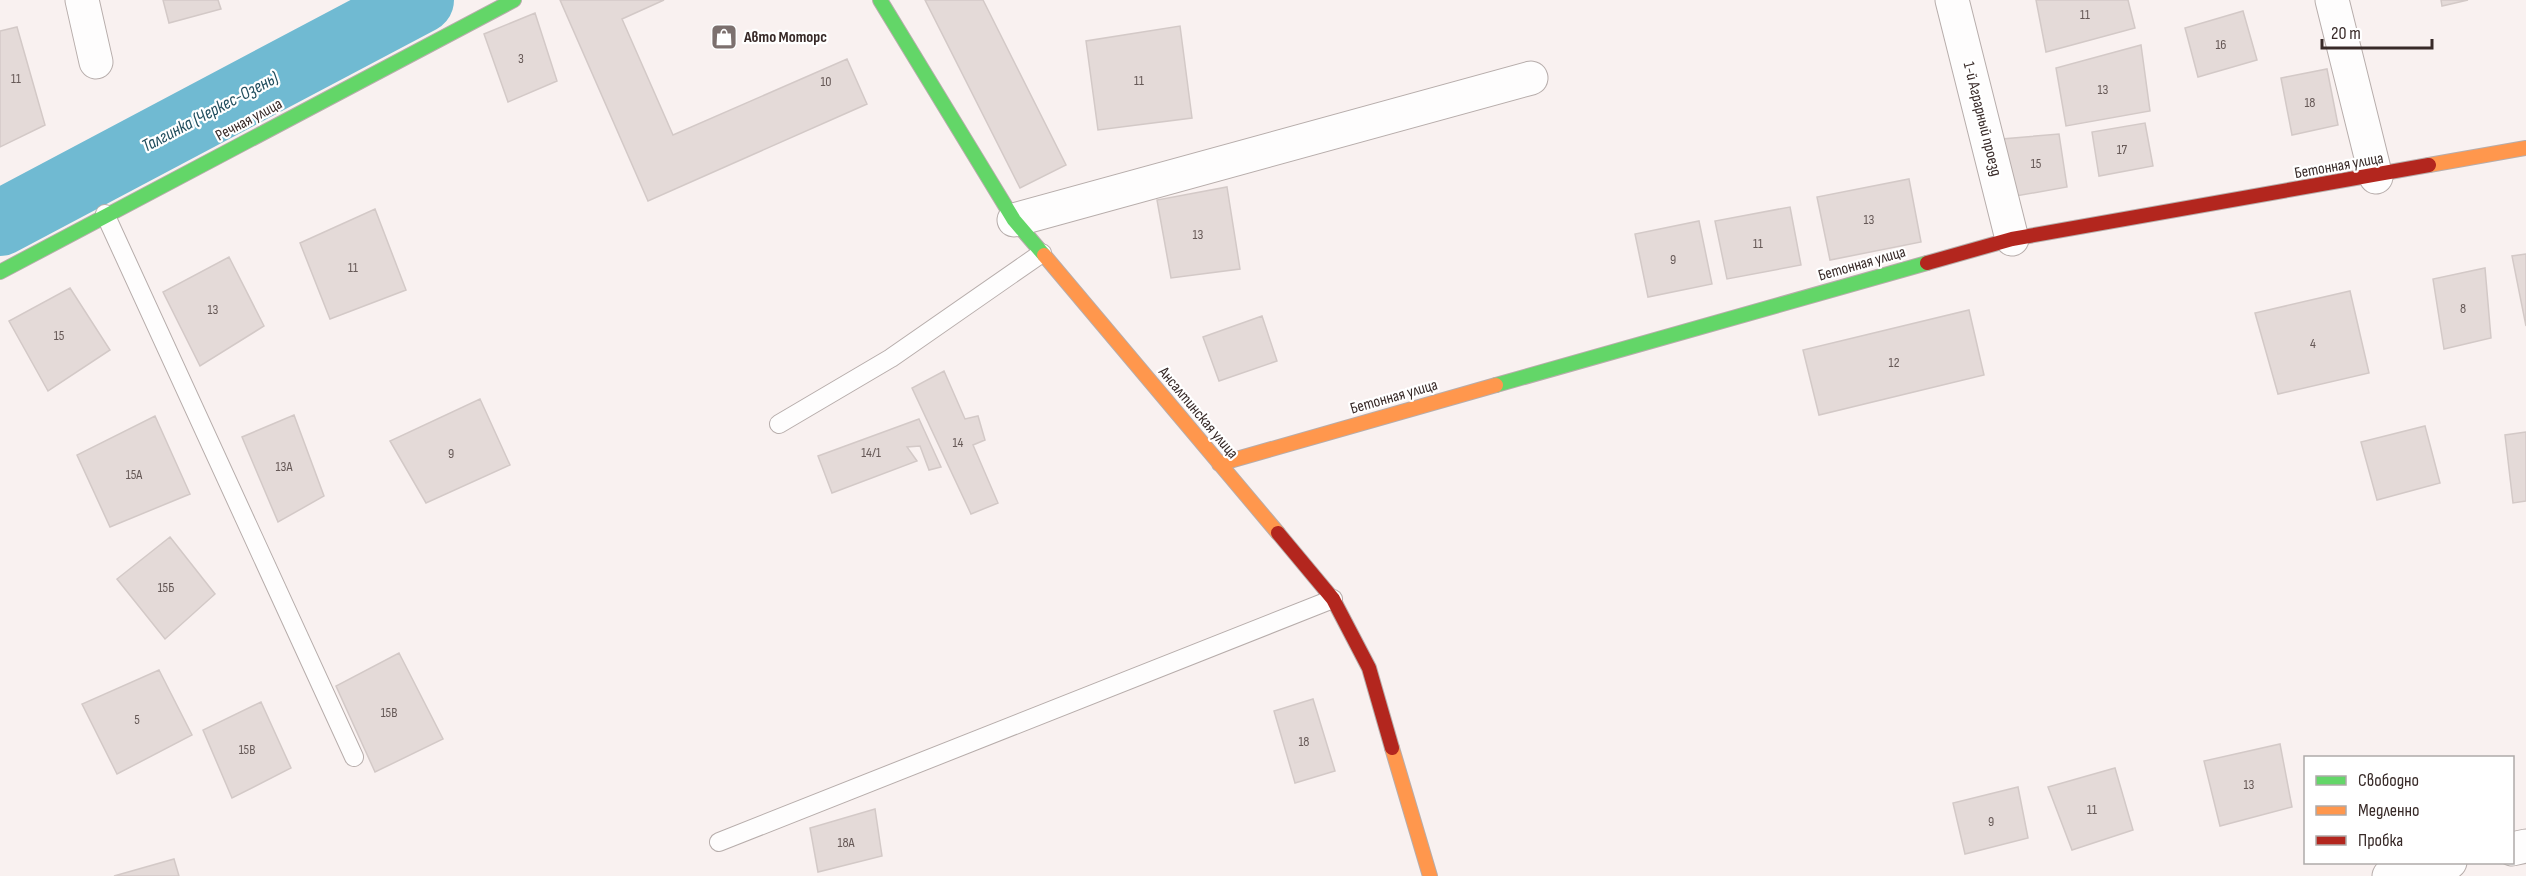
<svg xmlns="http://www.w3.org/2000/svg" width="2526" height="876" viewBox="0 0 2526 876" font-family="'Sofia Sans Condensed',sans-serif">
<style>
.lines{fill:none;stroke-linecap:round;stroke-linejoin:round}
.river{stroke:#70bad2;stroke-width:66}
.building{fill:#e4dad8;stroke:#d3c9c7;stroke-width:1.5}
.lane-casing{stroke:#b7adab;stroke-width:20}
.street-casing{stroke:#b7adab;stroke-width:35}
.fast-casing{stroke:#b7adab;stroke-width:16}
.slow-casing{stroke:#b7adab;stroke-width:16}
.jam-casing{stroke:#b7adab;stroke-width:16}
.lane{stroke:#fefdfd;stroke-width:18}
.street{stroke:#fefdfd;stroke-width:33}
.fast{stroke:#63d668;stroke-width:14}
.slow{stroke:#ff974d;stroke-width:14}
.jam{stroke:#b3261e;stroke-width:14}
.labels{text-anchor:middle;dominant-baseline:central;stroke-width:4.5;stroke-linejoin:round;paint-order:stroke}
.number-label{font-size:14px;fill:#665957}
.poi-label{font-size:16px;font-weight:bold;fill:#382a28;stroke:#fff;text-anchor:start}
.street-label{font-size:16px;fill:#382a28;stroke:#fff}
.water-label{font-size:18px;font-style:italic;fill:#214e5e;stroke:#fff}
</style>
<rect width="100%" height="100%" fill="#f9f1f0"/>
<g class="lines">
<path class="river" d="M 0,223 L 421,0"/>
</g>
<path class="building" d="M 163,0 L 218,0 L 221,9 L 169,23 Z
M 560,0 L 664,0 L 622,19 L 673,135 L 847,59 L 867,104 L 648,201 Z
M 925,0 L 983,0 L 1066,165 L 1020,188 Z
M 2036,0 L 2128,0 L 2135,28 L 2046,52 Z
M 2441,0 L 2468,0 L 2442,6 Z
M 2243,11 L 2257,60 L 2198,77 L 2185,28 Z
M 535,13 L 557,81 L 508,102 L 484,34 Z
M 1180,26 L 1192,118 L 1098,130 L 1086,41 Z
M 17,27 L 45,125 L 0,147 L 0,31 Z
M 2141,45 L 2150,111 L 2066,126 L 2056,68 Z
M 2327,69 L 2338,125 L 2292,135 L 2281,78 Z
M 2145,123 L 2153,166 L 2099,176 L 2092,132 Z
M 2059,134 L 2067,187 L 2016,196 L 2002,139 Z
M 1909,179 L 1921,242 L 1830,260 L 1817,197 Z
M 1227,187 L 1240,269 L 1171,278 L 1157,200 Z
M 1790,207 L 1801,265 L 1727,279 L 1715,221 Z
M 375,209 L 406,290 L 330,319 L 300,243 Z
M 1699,221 L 1712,284 L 1648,297 L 1635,234 Z
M 2526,254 L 2526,326 L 2512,256 Z
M 229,257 L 264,326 L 200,366 L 163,292 Z
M 2485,268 L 2491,338 L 2444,349 L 2433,279 Z
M 70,288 L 110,350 L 48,391 L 9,321 Z
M 2350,291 L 2369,373 L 2278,394 L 2255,313 Z
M 1969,310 L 1984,375 L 1819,415 L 1803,350 Z
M 1262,316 L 1277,361 L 1219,381 L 1203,337 Z
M 944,371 L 965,419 L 978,416 L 985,440 L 973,445 L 998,503 L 971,514 L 912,388 Z
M 480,399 L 510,465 L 426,503 L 390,441 Z
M 294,415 L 324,496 L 278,522 L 242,437 Z
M 155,416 L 190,494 L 110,527 L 77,455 Z
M 919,419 L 941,467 L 929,470 L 920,446 L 907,447 L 917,461 L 832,493 L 818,456 Z
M 2425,426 L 2440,483 L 2377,500 L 2361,442 Z
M 2526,432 L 2526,501 L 2513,503 L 2505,435 Z
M 170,537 L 215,594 L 165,639 L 117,579 Z
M 399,653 L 443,739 L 375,772 L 336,686 Z
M 159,670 L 192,735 L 117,774 L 82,704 Z
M 1313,699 L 1335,771 L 1295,783 L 1274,711 Z
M 261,702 L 291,768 L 232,798 L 203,730 Z
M 2280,744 L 2292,807 L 2220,826 L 2204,761 Z
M 2115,768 L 2133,830 L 2072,850 L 2048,787 Z
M 2018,787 L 2028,838 L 1965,854 L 1953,803 Z
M 875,809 L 882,856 L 818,872 L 810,828 Z
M 174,859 L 179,876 L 114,876 Z"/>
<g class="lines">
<defs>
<path id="lane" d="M 105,214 L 354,757
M 779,424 L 891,358 L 1042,253
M 719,842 L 1333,599"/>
<path id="street" d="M 82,0 L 96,62
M 1952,0 L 2012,239
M 2332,0 L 2376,177
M 1014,220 L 1531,78
M 2512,849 L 2526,846
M 2389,876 L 2450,862"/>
<path id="fast" d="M 880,0 L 1014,220 L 1044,255
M 0,272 L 514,0
M 1496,385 L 1927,263"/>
<path id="slow" d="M 2429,165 L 2526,148
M 1044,255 L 1278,533
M 1219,464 L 1496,385
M 1392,748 L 1430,876"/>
<path id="jam" d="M 1927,263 L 2012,239 L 2429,165
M 1278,533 L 1333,599 L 1369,668 L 1392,748"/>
</defs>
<use href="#lane" class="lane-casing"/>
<use href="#street" class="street-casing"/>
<use href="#fast" class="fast-casing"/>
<use href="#slow" class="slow-casing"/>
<use href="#jam" class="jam-casing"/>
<use href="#lane" class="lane"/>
<use href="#street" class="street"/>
<use href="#fast" class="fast"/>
<use href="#slow" class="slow"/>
<use href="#jam" class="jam"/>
</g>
<defs>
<symbol id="shop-square" viewBox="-11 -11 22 22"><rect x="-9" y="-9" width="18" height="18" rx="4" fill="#7c706e" stroke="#fff"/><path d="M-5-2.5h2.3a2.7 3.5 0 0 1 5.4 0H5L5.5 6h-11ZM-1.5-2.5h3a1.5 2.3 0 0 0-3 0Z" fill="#fff"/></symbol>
</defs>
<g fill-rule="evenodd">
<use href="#shop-square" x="709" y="22" width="30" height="30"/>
</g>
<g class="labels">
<g class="number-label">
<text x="2085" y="14">11</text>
<text x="2221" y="44">16</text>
<text x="521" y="58">3</text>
<text x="16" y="78">11</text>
<text x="1139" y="80">11</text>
<text x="826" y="81">10</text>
<text x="2103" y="89">13</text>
<text x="2310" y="102">18</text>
<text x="2122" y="149">17</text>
<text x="2036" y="163">15</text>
<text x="1869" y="219">13</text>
<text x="1198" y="234">13</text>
<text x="1758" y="243">11</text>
<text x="1673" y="259">9</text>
<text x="353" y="267">11</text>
<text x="2463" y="308">8</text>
<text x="213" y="309">13</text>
<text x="59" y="335">15</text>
<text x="2313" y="343">4</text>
<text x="1894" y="362">12</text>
<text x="958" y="442">14</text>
<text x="871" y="452">14/1</text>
<text x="451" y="453">9</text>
<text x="284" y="466">13А</text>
<text x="134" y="474">15А</text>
<text x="166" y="587">15Б</text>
<text x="389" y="712">15В</text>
<text x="137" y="719">5</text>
<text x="1304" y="741">18</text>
<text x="247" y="749">15В</text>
<text x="2249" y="784">13</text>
<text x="2092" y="809">11</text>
<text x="1991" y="821">9</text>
<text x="846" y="842">18А</text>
</g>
<g class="poi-label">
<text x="744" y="37">Авто Моторс</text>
</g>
<g class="street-label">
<text transform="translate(1982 119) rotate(76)">1-й Аграрный проезд</text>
<text transform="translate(249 120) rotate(-28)">Речная улица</text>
<text transform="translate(2339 166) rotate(-10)">Бетонная улица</text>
<text transform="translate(1862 264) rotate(-16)">Бетонная улица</text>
<text transform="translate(1394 397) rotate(-16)">Бетонная улица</text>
<text transform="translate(1198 413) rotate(50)">Ансалтинская улица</text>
</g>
<g class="water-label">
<text transform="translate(210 112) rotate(-28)">Талгинка (Черкес-Озень)</text>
</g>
</g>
<rect x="2304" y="756" width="210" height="108" fill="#ffffff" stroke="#afaaa9" stroke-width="1.5"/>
<rect x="2316" y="776" width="30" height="9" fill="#63d668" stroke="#afaaa9" stroke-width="1.5"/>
<text x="2358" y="786" font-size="18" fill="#382a28">Свободно</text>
<rect x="2316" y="806" width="30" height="9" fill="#ff974d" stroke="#afaaa9" stroke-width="1.5"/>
<text x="2358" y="816" font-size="18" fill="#382a28">Медленно</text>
<rect x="2316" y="836" width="30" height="9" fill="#b3261e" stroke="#afaaa9" stroke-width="1.5"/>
<text x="2358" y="846" font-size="18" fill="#382a28">Пробка</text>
<path d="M2322 39v9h110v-9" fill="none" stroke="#382a28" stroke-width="3"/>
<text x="2331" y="39" font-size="18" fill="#382a28" stroke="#ffffff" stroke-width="4.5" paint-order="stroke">20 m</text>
</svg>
